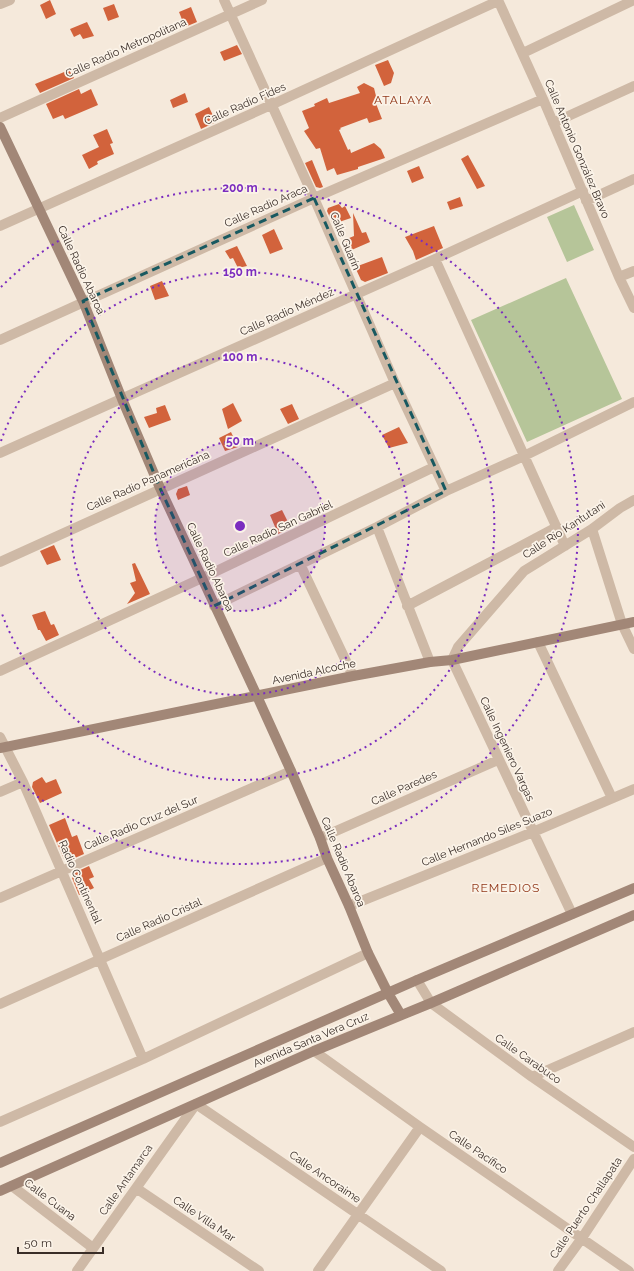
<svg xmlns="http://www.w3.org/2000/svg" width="634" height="1271" viewBox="0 0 634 1271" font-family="Raleway,sans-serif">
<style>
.green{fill:#b6c599}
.building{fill:#d2633c}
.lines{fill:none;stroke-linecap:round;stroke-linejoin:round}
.street{stroke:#ceb9a6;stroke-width:10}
.secondary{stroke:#a28777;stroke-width:10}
.marked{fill:none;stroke:#185960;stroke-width:3;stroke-dasharray:8 5;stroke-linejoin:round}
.ring{fill:none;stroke:#7b2cbf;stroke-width:2;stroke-dasharray:2 4}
.labels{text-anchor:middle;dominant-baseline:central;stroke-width:3.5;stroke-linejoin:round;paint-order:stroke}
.street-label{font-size:11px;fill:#392d27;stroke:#fbf3e8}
.neighbourhood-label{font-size:12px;letter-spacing:1px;fill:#913718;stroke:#fbf3e8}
.centre{fill:#7b2cbf;stroke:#fbf3e8;stroke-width:2}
.ring-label{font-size:12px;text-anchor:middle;font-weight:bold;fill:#7b2cbf;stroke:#fbf3e8;stroke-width:3.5;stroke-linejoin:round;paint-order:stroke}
</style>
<rect width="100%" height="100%" fill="#f5e9db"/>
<path class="green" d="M 574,205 L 594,250 L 567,262 L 547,217 Z
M 566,278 L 622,399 L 527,442 L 471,320 Z"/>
<path class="building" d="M 50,0 L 56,14 L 46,19 L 40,5 Z
M 114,4 L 119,17 L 108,21 L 103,8 Z
M 191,7 L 197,22 L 185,27 L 179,12 Z
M 87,22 L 94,36 L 83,39 L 80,34 L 74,37 L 70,29 Z
M 237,45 L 242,54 L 224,61 L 220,52 Z
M 388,60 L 394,73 L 391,83 L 384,86 L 375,65 Z
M 69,70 L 74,78 L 40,93 L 35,84 Z
M 364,83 L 374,88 L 377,100 L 375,101 L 382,119 L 369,123 L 367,118 L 340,128 L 341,129 L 339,130 L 348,150 L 350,149 L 351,153 L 374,143 L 381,149 L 385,158 L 358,167 L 358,169 L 337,175 L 334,168 L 327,171 L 320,148 L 316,149 L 304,131 L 309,128 L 302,111 L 315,106 L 314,104 L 327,98 L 329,103 L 360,93 L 357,87 Z
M 79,89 L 81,94 L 91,89 L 98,105 L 65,119 L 63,115 L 53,119 L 46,104 Z
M 185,93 L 188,102 L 173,108 L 170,100 Z
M 209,107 L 216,122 L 201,129 L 195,114 Z
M 107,129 L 113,143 L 110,144 L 114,154 L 98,161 L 97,162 L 98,164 L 89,169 L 82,155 L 99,147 L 93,135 Z
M 468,155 L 485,186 L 477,189 L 461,159 Z
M 312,160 L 323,187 L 320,188 L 316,187 L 305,163 Z
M 419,166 L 424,178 L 412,183 L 407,171 Z
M 460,197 L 463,206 L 450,210 L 447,202 Z
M 339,204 L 342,208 L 345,206 L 351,218 L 333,224 L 327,211 L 328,208 Z
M 353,213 L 362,233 L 366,232 L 370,242 L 347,252 L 342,241 L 354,236 Z
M 434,226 L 443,248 L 416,260 L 413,251 L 405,237 Z
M 274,229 L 283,249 L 270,254 L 262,235 Z
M 237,246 L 247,266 L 238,268 L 233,258 L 230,259 L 225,251 Z
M 382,257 L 388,273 L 365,282 L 361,280 L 355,267 Z
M 162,281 L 169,296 L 155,300 L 150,286 Z
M 233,403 L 242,421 L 228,429 L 222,409 Z
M 292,404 L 299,419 L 288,424 L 280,409 Z
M 165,405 L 171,420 L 149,428 L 144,417 L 157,413 L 156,408 Z
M 399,427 L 408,443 L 389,448 L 382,435 Z
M 231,432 L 238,447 L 225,451 L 219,438 Z
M 187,486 L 190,495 L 178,500 L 176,494 L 178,489 Z
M 282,510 L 291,528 L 278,534 L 270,515 Z
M 54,545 L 61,560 L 47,565 L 40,551 Z
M 135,563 L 150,594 L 127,604 L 135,593 L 130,583 L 136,581 L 132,564 Z
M 45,611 L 51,625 L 54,624 L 59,635 L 46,641 L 40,630 L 38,630 L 32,615 Z
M 42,777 L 46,783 L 56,779 L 62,793 L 40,803 L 32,787 L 33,782 Z
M 65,818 L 72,837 L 77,835 L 84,854 L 68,861 L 64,859 L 49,825 Z
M 89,866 L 94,877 L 89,879 L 94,888 L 79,895 L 72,878 L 72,876 L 76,872 Z"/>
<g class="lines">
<path class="street" d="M 224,0 L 314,198 L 395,383 L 446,491
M 498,0 L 543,99 L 619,277 L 634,308
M 0,4 L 10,0
M 523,53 L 634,0
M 0,118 L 262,0
M 553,123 L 634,86
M 586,201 L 634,179
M 0,226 L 271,105 L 498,1
M 435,259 L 565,546
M 619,277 L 634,271
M 0,340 L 314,198 L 543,99
M 0,453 L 435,259 L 583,191
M 377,527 L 430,662
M 592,529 L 622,624 L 634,649
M 0,562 L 395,383
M 300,564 L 353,676
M 214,606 L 377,527 L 446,491 L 524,456 L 634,402
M 407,606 L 557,527
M 538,642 L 612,798
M 0,671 L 202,578 L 434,467
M 0,737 L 23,782 L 143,1059
M 0,792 L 23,782
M 320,838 L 498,760
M 0,898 L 291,771
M 349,906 L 533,832 L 634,789
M 572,914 L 452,660 L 458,647 L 524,571 L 592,529 L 620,508 L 634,500
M 417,980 L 431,1003 L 532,1077 L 634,1147
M 0,1004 L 327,858
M 314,1051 L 420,1127 L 629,1271
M 532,1077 L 634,1032
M 0,1122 L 143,1059 L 368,953
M 12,1186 L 93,1248
M 136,1188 L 259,1271
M 77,1271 L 196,1104 L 441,1271
M 318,1271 L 420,1127
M 558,1271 L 582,1238 L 634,1159"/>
<path class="secondary" d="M 0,127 L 83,301 L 122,399 L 160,488 L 257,696 L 291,771 L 320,838 L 327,858 L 349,906 L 368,953 L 388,993 L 401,1015
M 0,748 L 353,676 L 430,662 L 452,660 L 634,622
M 0,1163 L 417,980 L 634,888
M 0,1191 L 314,1051 L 431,1003 L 634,915"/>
</g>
<path class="marked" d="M 314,198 L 446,491 L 214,606 L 160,488 L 83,301 Z"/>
<circle cx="240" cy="526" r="85" fill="#7b2cbf" fill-opacity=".12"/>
<g class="ring">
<circle cx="240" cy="526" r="85"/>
<circle cx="240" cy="526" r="169"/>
<path d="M1 441A254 254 0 1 1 1 611"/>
<path d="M1 287A338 338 0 1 1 1 765"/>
</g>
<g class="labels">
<g class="street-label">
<text transform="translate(126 48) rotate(-24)">Calle Radio Metropolitana</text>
<text transform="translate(245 104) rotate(-24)">Calle Radio Fides</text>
<text transform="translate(577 149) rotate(67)">Calle Antonio González Bravo</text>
<text transform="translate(266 206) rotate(-24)">Calle Radio Araca</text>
<text transform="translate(345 241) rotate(67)">Calle Guarín</text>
<text transform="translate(81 270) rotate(65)">Calle Radio Abaroa</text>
<text transform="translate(287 312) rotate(-24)">Calle Radio Méndez</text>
<text transform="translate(148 481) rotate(-24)">Calle Radio Panamericana</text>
<text transform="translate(278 529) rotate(-25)">Calle Radio San Gabriel</text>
<text transform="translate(564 530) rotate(-33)">Calle Río Kantutani</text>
<text transform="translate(210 567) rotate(65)">Calle Radio Abaroa</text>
<text transform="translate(314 672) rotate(-12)">Avenida Alcoche</text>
<text transform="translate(507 749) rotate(65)">Calle Ingeniero Vargas</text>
<text transform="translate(404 788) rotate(-24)">Calle Paredes</text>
<text transform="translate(141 823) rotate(-23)">Calle Radio Cruz del Sur</text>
<text transform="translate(487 837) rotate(-22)">Calle Hernando Siles Suazo</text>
<text transform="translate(343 862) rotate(67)">Calle Radio Abaroa</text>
<text transform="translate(80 882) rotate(66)">Radio Continental</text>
<text transform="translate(159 920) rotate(-24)">Calle Radio Cristal</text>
<text transform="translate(311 1040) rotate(-23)">Avenida Santa Vera Cruz</text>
<text transform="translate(528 1059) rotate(35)">Calle Carabuco</text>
<text transform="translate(478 1152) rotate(34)">Calle Pacífico</text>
<text transform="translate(325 1177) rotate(34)">Calle Ancoraime</text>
<text transform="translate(126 1180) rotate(-55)">Calle Antamarca</text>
<text transform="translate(50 1200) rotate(37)">Calle Cuana</text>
<text transform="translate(586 1208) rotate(-56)">Calle Puerto Challapata</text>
<text transform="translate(204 1219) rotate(34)">Calle Villa Mar</text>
</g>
<g class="neighbourhood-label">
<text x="403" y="100">ATALAYA</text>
<text x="506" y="888">REMEDIOS</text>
</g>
</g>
<circle cx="240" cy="526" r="6" class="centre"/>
<g class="ring-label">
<text x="240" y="192">200 m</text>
<text x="240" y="276">150 m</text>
<text x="240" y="361">100 m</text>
<text x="240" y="445">50 m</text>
</g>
<path d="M18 1247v6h85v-6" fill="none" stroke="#392d27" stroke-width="2"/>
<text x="24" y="1247" font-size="12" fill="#392d27" stroke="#fbf3e8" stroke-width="3" paint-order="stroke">50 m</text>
</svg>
